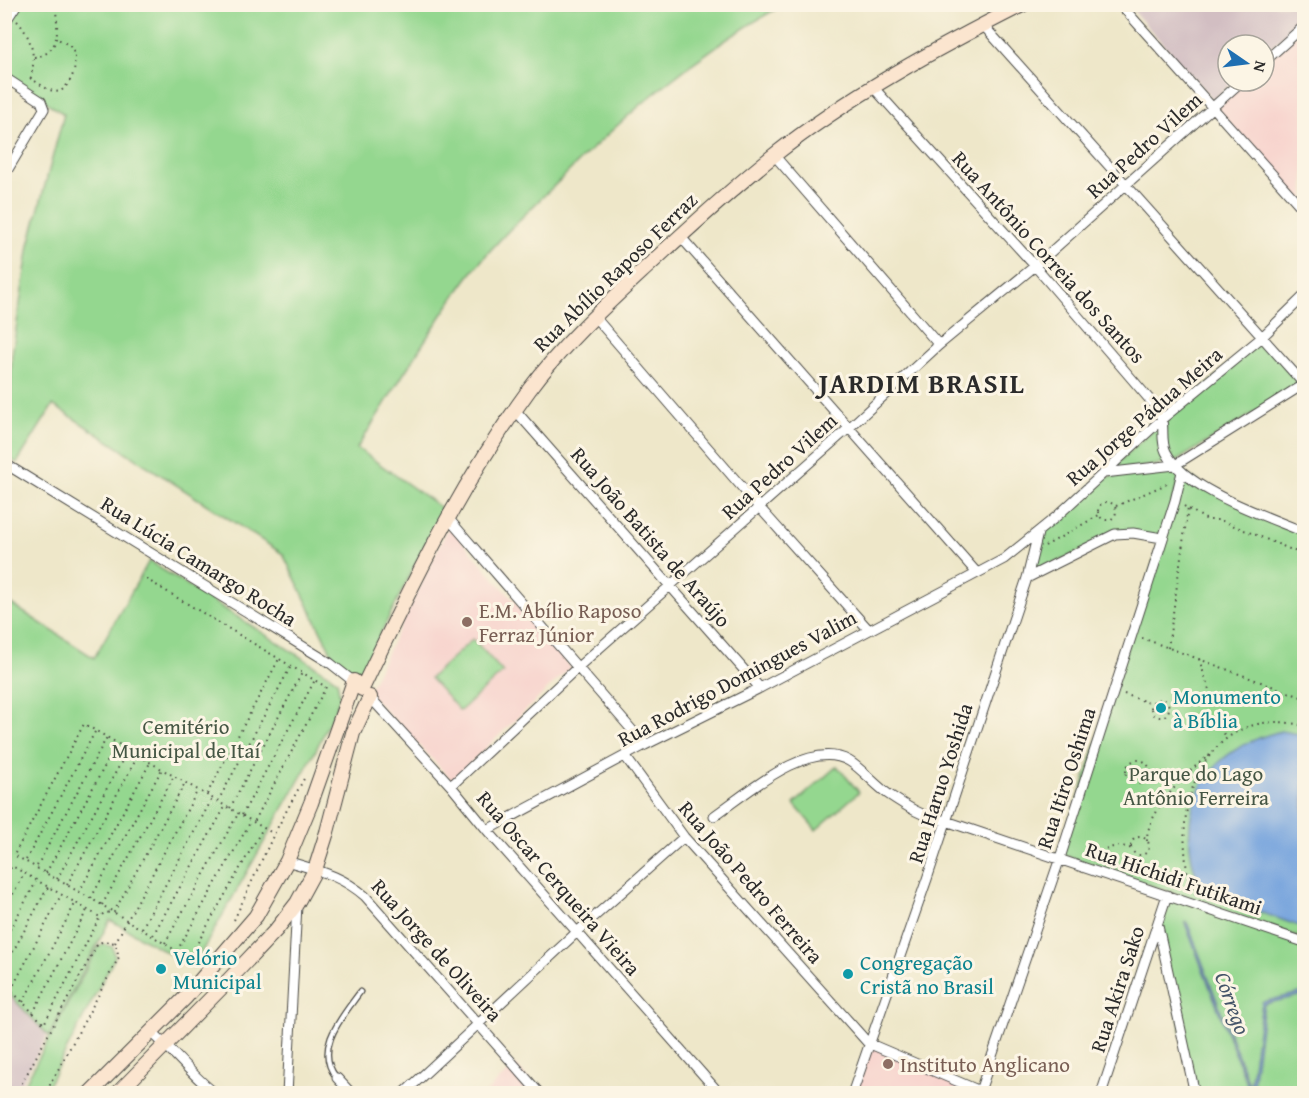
<svg xmlns="http://www.w3.org/2000/svg" width="1309" height="1098" viewBox="0 0 1309 1098" font-family="'Gentium Book Plus',serif">
<style>
.built{fill:#f7d0cb}
.industrial{fill:#d2bec2}
.green{fill:#94d78f;stroke:#60815d;stroke-width:1.5}
.water{fill:#74a3dd;stroke:#506784;stroke-width:1.5}
.lines{fill:none;stroke-linecap:round;stroke-linejoin:round}
.lane-casing{stroke:#484743;stroke-width:7}
.street-casing{stroke:#484743;stroke-width:11}
.secondary-casing{stroke:#484743;stroke-width:16}
.path{stroke:#484743;stroke-width:2;stroke-dasharray:1.5 4.5;stroke-linecap:butt}
.lane{stroke:#fff;stroke-width:4.5}
.street{stroke:#fff;stroke-width:9}
.secondary{stroke:#fbe5cf;stroke-width:14}
.education-dot{fill:#8d6e63;stroke:#fcf5e5;stroke-width:2}
.culture-dot{fill:#0f9aa8;stroke:#fcf5e5;stroke-width:2}
.labels{text-anchor:middle;dominant-baseline:central;stroke-width:6;stroke-linejoin:round;paint-order:stroke}
.street-label{font-size:21px;fill:#2b2b2b;stroke:#fcf5e5}
.education-label{font-size:21px;fill:#785e54;stroke:#fcf5e5;text-anchor:start}
.culture-label{font-size:21px;fill:#0d838f;stroke:#fcf5e5;text-anchor:start}
.park-label{font-size:21px;fill:#455644;stroke:#fcf5e5}
.water-label{font-size:22px;font-style:italic;fill:#455569;stroke:#fcf5e5}
.district-label{font-size:27px;font-weight:bold;letter-spacing:1.5px;fill:#2b2b2b;stroke:#fcf5e5}
</style>
<rect width="100%" height="100%" fill="#fcf5e5"/>
<filter id="ink" filterUnits="userSpaceOnUse"><feTurbulence type="fractalNoise" baseFrequency=".0167" numOctaves="2"/><feDisplacementMap in="SourceGraphic" scale="12" xChannelSelector="R" yChannelSelector="G"/><feConvolveMatrix kernelMatrix="1 2 1 2 8 2 1 2 1" color-interpolation-filters="sRGB"/></filter>
<filter id="wash" filterUnits="userSpaceOnUse"><feTurbulence type="fractalNoise" baseFrequency=".008" numOctaves="4" result="noise"/><feDisplacementMap in="SourceGraphic" scale="24" xChannelSelector="R" yChannelSelector="G"/><feGaussianBlur stdDeviation="1.35" result="paint"/><feColorMatrix in="noise" values="0 0 0 0 0 0 0 0 0 0 0 0 0 0 0 0 0 1.4 0 .05"/><feComposite in="paint" operator="in"/></filter>
<g filter="url(#wash)">
<rect width="100%" height="100%" fill="#eee7c9"/>
<path class="built" d="M 1304,26 L 1304,208 L 1214,105 L 1242,81 L 1264,81 L 1264,62 Z
M 449,526 L 571,667 L 452,780 L 368,692 Z
M 868,1043 L 978,1094 L 854,1094 Z
M 516,1065 L 541,1094 L 484,1094 Z"/>
<path class="industrial" d="M 1128,5 L 1304,5 L 1304,18 L 1264,54 L 1264,45 L 1228,45 L 1228,81 L 1234,81 L 1213,100 Z
M 5,990 L 48,1035 L 16,1093 L 5,1093 Z"/>
<path class="green" d="M 20,4 L 783,5 C 696,53 626,114 556,184 C 525,214 492,245 466,280 C 427,334 393,392 357,448 L 443,509 L 358,679 L 336,662 L 283,554 L 53,405 L 17,463 L 8,457 L 12,355 L 29,245 L 64,114 L 5,75 L 4,28 Z
M 1261,340 L 1301,384 L 1175,462 L 1167,450 L 1164,420 Z
M 1160,423 L 1172,463 L 1109,471 Z
M 1175,466 L 1181,473 L 1160,538 L 1120,532 L 1030,575 L 1038,533 L 1101,478 Z
M 1182,472 L 1229,500 L 1304,532 L 1304,939 L 1061,854 Z
M 149,561 L 337,680 L 340,697 L 334,712 L 314,754 L 193,967 L 110,920 L 49,1036 L 5,990 L 5,600 L 94,658 Z
M 473,639 L 503,672 L 460,711 L 430,678 Z
M 837,766 L 859,792 L 816,830 L 794,804 Z
M 1167,895 L 1304,941 L 1304,1093 L 1195,1093 L 1157,924 Z
M 103,944 L 113,947 L 115,957 L 44,1093 L 20,1093 L 98,947 Z"/>
<path class="water" d="M 1281,731 L 1304,735 L 1304,928 L 1208,893 C 1195,878 1192,865 1190,846 C 1185,783 1222,746 1281,731 Z
M 1187,922 L 1250,1087 L 1262,1002 L 1304,992 L 1304,995 L 1264,1004 L 1252,1093 L 1248,1093 L 1248,1087 L 1185,923 Z"/>
</g>
<g filter="url(#ink)">
<g class="lines">
<defs>
<path id="lane" d="M 336,1077 C 313,1048 343,1016 360,992"/>
<path id="street" d="M 1120,4 L 1304,210
M 4,24 L 17,4
M 983,25 L 1304,384
M 1264,62 L 1304,26
M 4,77 L 41,101 L 44,109 L 4,176
M 873,87 L 1035,266 L 1156,407 C 1158,411 1161,416 1162,420 C 1164,431 1161,442 1166,452 C 1185,490 1266,516 1304,532
M 774,155 L 939,345
M 680,236 L 977,573
M 594,316 L 759,507 L 868,629
M 515,410 L 760,688
M 4,463 L 330,663 L 358,685
M 1104,473 L 1175,465 L 1304,384
M 448,518 L 645,745
M 1027,578 L 1115,534 L 1133,533 L 1162,538
M 368,695 L 451,786 L 487,830 L 720,1094
M 625,756 L 684,837 L 868,1043 L 980,1091
M 451,786 L 578,667 L 850,427 L 939,345 L 1035,266 L 1242,81
M 714,816 C 746,794 808,738 849,761 C 861,768 875,785 888,794 C 906,806 924,818 946,821 L 1304,942
M 487,830 L 645,745 L 760,688 L 1004,559 L 1056,517 L 1162,419 L 1261,338 L 1304,296
M 287,861 C 318,871 339,874 365,896 L 540,1094
M 1158,926 L 1195,1094
M 152,1033 C 175,1052 192,1076 216,1094
M 337,1078 L 352,1094
M 287,1094 L 297,905
M 403,1094 L 577,932 L 684,837
M 852,1094 L 927,879 L 1027,578 L 1038,533
M 979,1094 L 1060,858 L 1175,501 L 1182,472
M 1101,1094 L 1167,895"/>
<path id="secondary" d="M 362,689 C 411,586 461,483 529,390 C 563,344 606,305 648,266 C 688,229 729,191 773,156 C 849,96 937,48 1024,4
M 89,1094 L 186,997 L 256,916 L 287,861 L 311,803 L 354,681
M 117,1094 L 223,986 L 276,930 L 297,903 L 315,870 L 327,832 L 353,733 L 370,697"/>
</defs>
<use href="#lane" class="lane-casing"/>
<use href="#street" class="street-casing"/>
<use href="#secondary" class="secondary-casing"/>
<path class="path" d="M 17,21 C 32,37 37,59 30,80
M 34,57 C 62,54 58,26 55,4
M 30,78 L 49,90 L 59,92 C 72,85 80,62 72,49 C 69,44 61,41 56,38
M1098 511a9 9 0 1 1 18 0a9 9 0 1 1-18 0Z
M 1116,506 L 1169,483
M 1184,506 L 1207,520 L 1220,520 L 1304,555
M 1045,546 L 1099,515
M 146,579 L 326,687 L 254,822
M 1142,638 L 1304,698
M 1168,648 L 1188,508
M 1199,659 L 1225,738
M 1124,694 L 1152,704
M1151 708a9 9 0 1 1 18 0a9 9 0 1 1-18 0Z
M1126 772a12 12 0 1 1 24 0a12 12 0 1 1-24 0Z
M 1150,775 L 1175,784
M 207,794 L 279,659
M 218,801 L 291,666
M 230,808 L 302,673
M 242,815 L 315,680
M1131 846a9 9 0 1 1 18 0a9 9 0 1 1-18 0Z
M 1147,841 C 1145,815 1188,769 1210,755
M 26,860 L 96,730
M 1092,861 C 1104,849 1115,842 1132,849
M 37,866 L 107,737
M 46,873 L 117,744
M 4,879 L 12,866 L 100,917 L 104,913 L 114,912 L 185,783
M 57,879 L 128,750
M 67,885 L 138,756
M 79,892 L 150,763
M 1196,894 C 1187,881 1186,865 1185,850 C 1179,778 1223,704 1304,726
M 91,898 L 162,769
M 102,905 L 174,776
M 4,910 L 24,874
M 234,920 L 274,834 L 306,775
M 142,928 L 212,799
M 153,935 L 225,807
M 4,940 L 36,882
M 115,943 L 198,790
M 165,943 L 238,814
M 177,951 L 251,821
M 189,958 L 263,828
M 193,961 L 102,905 L 14,855 L 84,724 L 274,834
M 4,968 L 48,887
M 4,983 L 44,1024 L 100,917
M 11,990 L 61,895
M 23,1002 L 75,904
M 33,1013 L 87,910
M 16,1094 L 97,945 L 103,941 L 115,943 L 119,957 L 45,1094"/>
<use href="#lane" class="lane"/>
<use href="#street" class="street"/>
<use href="#secondary" class="secondary"/>
</g>
</g>
<g class="education-dot">
<circle cx="467" cy="622" r="6"/>
<circle cx="888" cy="1064" r="6"/>
</g>
<g class="culture-dot">
<circle cx="1161" cy="708" r="6"/>
<circle cx="161" cy="969" r="6"/>
<circle cx="848" cy="974" r="6"/>
</g>
<g class="labels">
<g class="street-label">
<text transform="translate(1144 145) rotate(-42)">Rua Pedro Vilem</text>
<text transform="translate(1049 257) rotate(48)">Rua Antônio Correia dos Santos</text>
<text transform="translate(615 272) rotate(-44)">Rua Abílio Raposo Ferraz</text>
<text transform="translate(1144 416) rotate(-41)">Rua Jorge Pádua Meira</text>
<text transform="translate(779 466) rotate(-42)">Rua Pedro Vilem</text>
<text transform="translate(651 537) rotate(49)">Rua João Batista de Araújo</text>
<text transform="translate(199 561) rotate(32)">Rua Lúcia Camargo Rocha</text>
<text transform="translate(737 678) rotate(-28)">Rua Rodrigo Domingues Valim</text>
<text transform="translate(1066 778) rotate(-72)">Rua Itiro Oshima</text>
<text transform="translate(940 783) rotate(-72)">Rua Haruo Yoshida</text>
<text transform="translate(1174 878) rotate(19)">Rua Hichidi Futikami</text>
<text transform="translate(751 882) rotate(49)">Rua João Pedro Ferreira</text>
<text transform="translate(559 883) rotate(49)">Rua Oscar Cerqueira Vieira</text>
<text transform="translate(437 950) rotate(48)">Rua Jorge de Oliveira</text>
<text transform="translate(1117 989) rotate(-72)">Rua Akira Sako</text>
</g>
<g class="education-label">
<text x="479" y="610">E.M. Abílio Raposo<tspan x="479" dy="24">Ferraz Júnior</tspan></text>
<text x="900" y="1064">Instituto Anglicano</text>
</g>
<g class="culture-label">
<text x="1173" y="696">Monumento<tspan x="1173" dy="24">à Bíblia</tspan></text>
<text x="173" y="957">Velório<tspan x="173" dy="24">Municipal</tspan></text>
<text x="860" y="962">Congregação<tspan x="860" dy="24">Cristã no Brasil</tspan></text>
</g>
<g class="park-label">
<text x="186" y="726">Cemitério<tspan x="186" dy="24">Municipal de Itaí</tspan></text>
<text x="1196" y="773">Parque do Lago<tspan x="1196" dy="24">Antônio Ferreira</tspan></text>
</g>
<g class="water-label">
<text transform="translate(1233 1003) rotate(70)">Córrego</text>
</g>
<g class="district-label">
<text x="922" y="383">JARDIM BRASIL</text>
</g>
</g>
<rect width="1309" height="1098" fill="none" stroke="#fcf5e5" stroke-width="24"/>
<g transform="translate(1246 63) rotate(104)"><circle r="28" fill="#fcf5e5" stroke="#a8a49b" stroke-width="1.5"/>
<path d="M0-4.5L10 22L0 15L-10 22Z" fill="#1f6fb2"/>
<text y="-9" font-size="16" font-weight="bold" text-anchor="middle" fill="#2b2b2b">N</text>
</g>
</svg>
